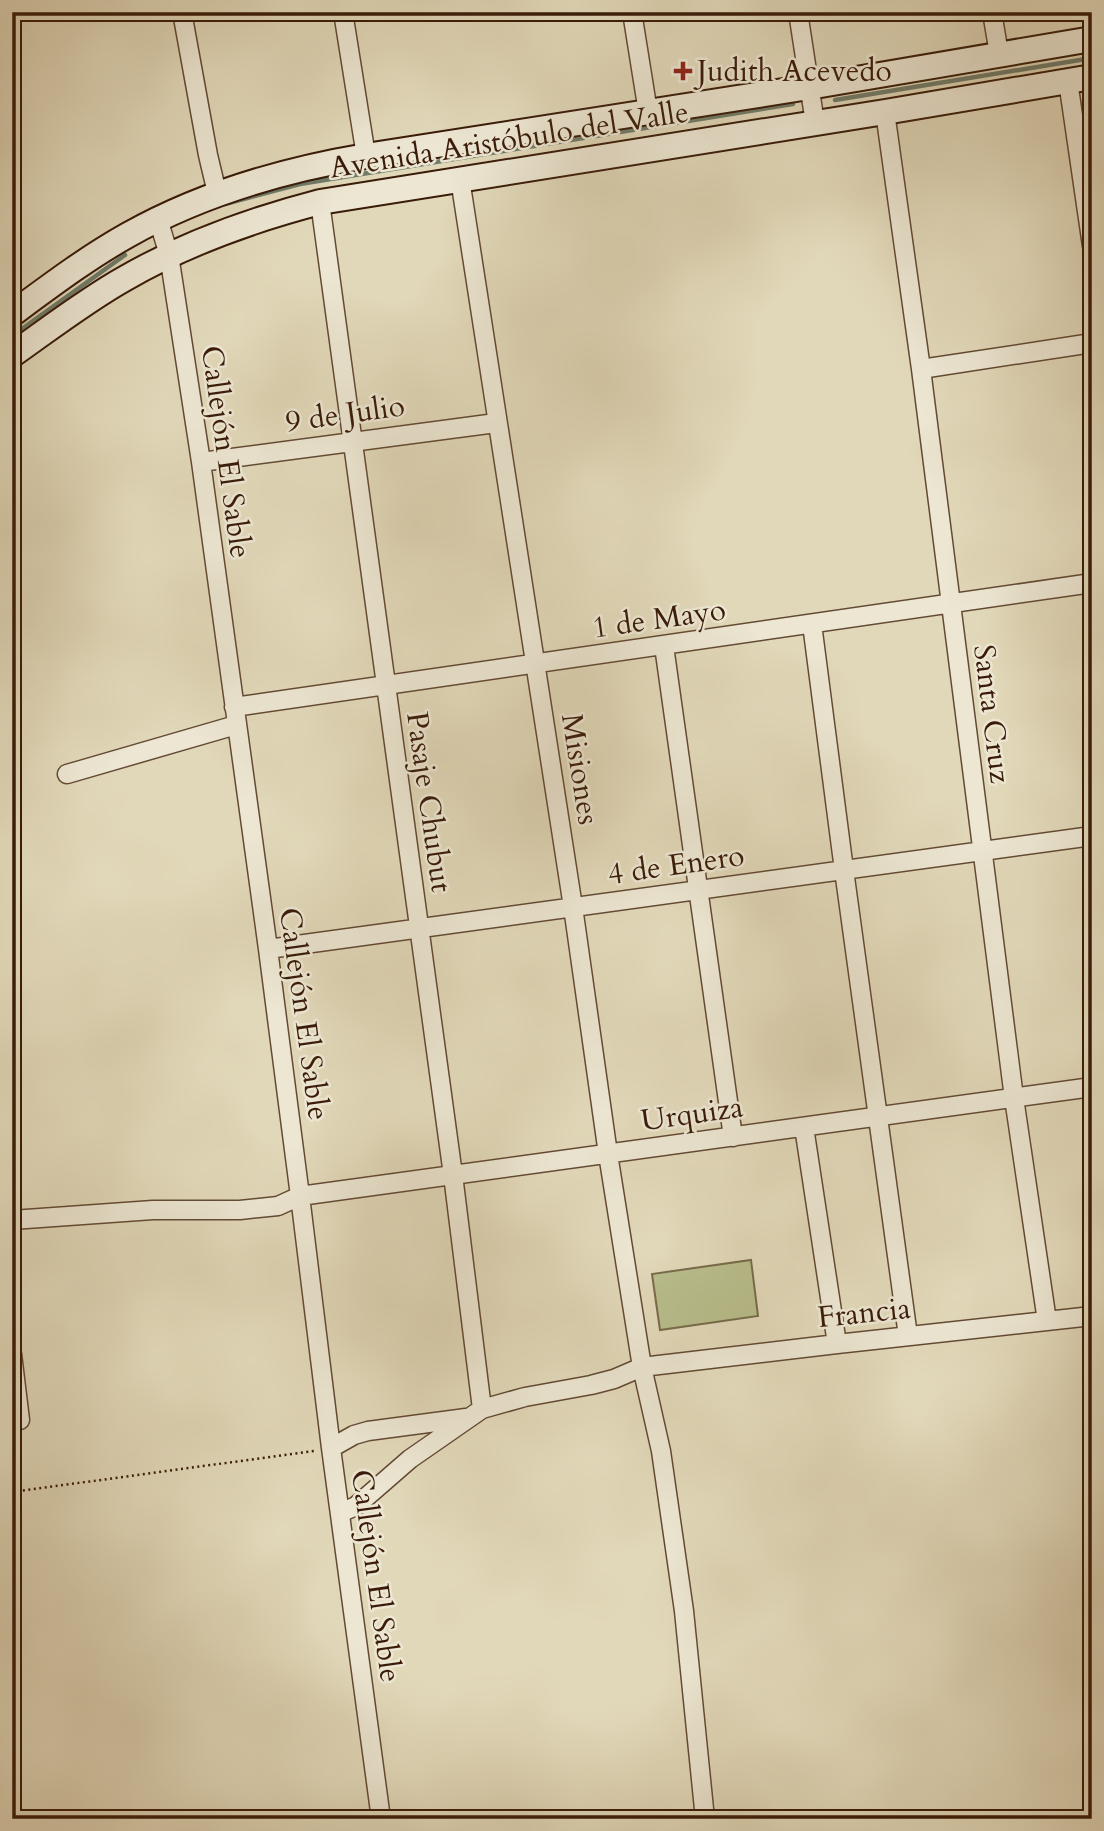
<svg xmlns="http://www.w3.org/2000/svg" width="1104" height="1831" viewBox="0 0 1104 1831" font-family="Cardo,serif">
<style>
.green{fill:#b8bd8c;stroke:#786c4a;stroke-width:2}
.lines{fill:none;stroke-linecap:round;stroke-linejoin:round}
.stream{stroke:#707b69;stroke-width:4.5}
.street-casing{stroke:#634a34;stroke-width:21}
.secondary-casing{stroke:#391b08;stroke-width:28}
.path{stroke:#391b08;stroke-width:2.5;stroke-dasharray:2 3.5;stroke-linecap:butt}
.street{stroke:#ece6d2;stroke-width:18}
.secondary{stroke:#ece6d2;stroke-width:24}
.poi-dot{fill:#8f2418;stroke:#ece6d2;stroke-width:2.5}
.labels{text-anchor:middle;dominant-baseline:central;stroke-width:5;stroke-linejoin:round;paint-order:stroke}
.poi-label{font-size:30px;fill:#391b08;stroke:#ece6d2;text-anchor:start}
.street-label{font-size:30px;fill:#391b08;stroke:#ece6d2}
</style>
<rect width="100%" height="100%" fill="#e1d8b9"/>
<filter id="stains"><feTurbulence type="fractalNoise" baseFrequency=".00286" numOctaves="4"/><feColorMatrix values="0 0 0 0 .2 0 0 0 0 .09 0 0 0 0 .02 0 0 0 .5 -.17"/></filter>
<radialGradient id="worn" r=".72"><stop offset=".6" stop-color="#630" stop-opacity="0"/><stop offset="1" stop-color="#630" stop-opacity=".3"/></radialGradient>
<path class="green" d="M 751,1260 L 758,1316 L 660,1330 L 652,1274 Z"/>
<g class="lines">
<path class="stream" d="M 835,100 L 1092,58
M 225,204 L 300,184 L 793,104
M 12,336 L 125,255"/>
<defs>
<path id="street" d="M 182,12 L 208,155 L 217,193
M 343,12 L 366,156
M 632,12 L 648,112
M 798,12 L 815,123
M 992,12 L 999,54
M 1068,81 L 1092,246
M 885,112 L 921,369 L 1014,1098 L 1047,1321
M 460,179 L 573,907 L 608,1154 L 642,1367 L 661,1451 L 684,1611 L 705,1819
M 320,202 L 453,1175 L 482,1409
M 158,219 L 169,255 L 201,462 L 268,949 L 300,1196 L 331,1448 L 381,1819
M 921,369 L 1092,343
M 201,462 L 496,423
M 812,624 L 844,870 L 908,1336
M 664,646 L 733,1137
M 234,707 L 1092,583
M 67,774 L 236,725
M 268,949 L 1092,836
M 804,1127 L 837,1344
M 12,1220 L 153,1210 L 240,1210 L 278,1206 L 300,1196 L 1092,1087
M 12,1354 L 20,1420
M 331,1448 L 354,1435 L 368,1431 L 466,1418
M 340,1513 L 356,1506 L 410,1459 L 482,1409 L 525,1397 L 591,1385 L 614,1379 L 642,1367 L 837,1344 L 1092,1316"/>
<path id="secondary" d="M 12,314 C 50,286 87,258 128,235 C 201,194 283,170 366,156 L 809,87 L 1092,39
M 12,355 C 49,329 85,301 124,279 C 186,243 251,220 320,202 L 885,112 L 1092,77"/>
</defs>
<use href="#street" class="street-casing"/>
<use href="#secondary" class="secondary-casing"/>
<path class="path" d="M 12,1492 L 314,1451"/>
<use href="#street" class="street"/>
<use href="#secondary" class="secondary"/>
</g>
<path class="poi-dot" d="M679.5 60.5h7v7h7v7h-7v7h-7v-7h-7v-7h7z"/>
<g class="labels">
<g class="poi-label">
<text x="697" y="71">Judith Acevedo</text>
</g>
<g class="street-label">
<text transform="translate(509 140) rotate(-9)">Avenida Aristóbulo del Valle</text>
<text transform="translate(345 414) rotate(-8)">9 de Julio</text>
<text transform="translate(226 452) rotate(82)">Callejón El Sable</text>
<text transform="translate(659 619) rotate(-8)">1 de Mayo</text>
<text transform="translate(992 714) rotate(83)">Santa Cruz</text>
<text transform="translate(580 769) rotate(81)">Misiones</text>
<text transform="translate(429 802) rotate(82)">Pasaje Chubut</text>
<text transform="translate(676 865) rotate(-8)">4 de Enero</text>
<text transform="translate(304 1014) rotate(82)">Callejón El Sable</text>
<text transform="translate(692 1114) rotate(-8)">Urquiza</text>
<text transform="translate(864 1313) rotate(-6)">Francia</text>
<text transform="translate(376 1576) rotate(82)">Callejón El Sable</text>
</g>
</g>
<rect width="1104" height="1831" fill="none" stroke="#e1d8b9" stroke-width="42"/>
<rect x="14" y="14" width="1076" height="1803" fill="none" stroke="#391b08" stroke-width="3.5"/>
<rect x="21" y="21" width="1062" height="1789" fill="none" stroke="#391b08" stroke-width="2"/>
<rect width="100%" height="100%" filter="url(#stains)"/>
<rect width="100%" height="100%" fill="url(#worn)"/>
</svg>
